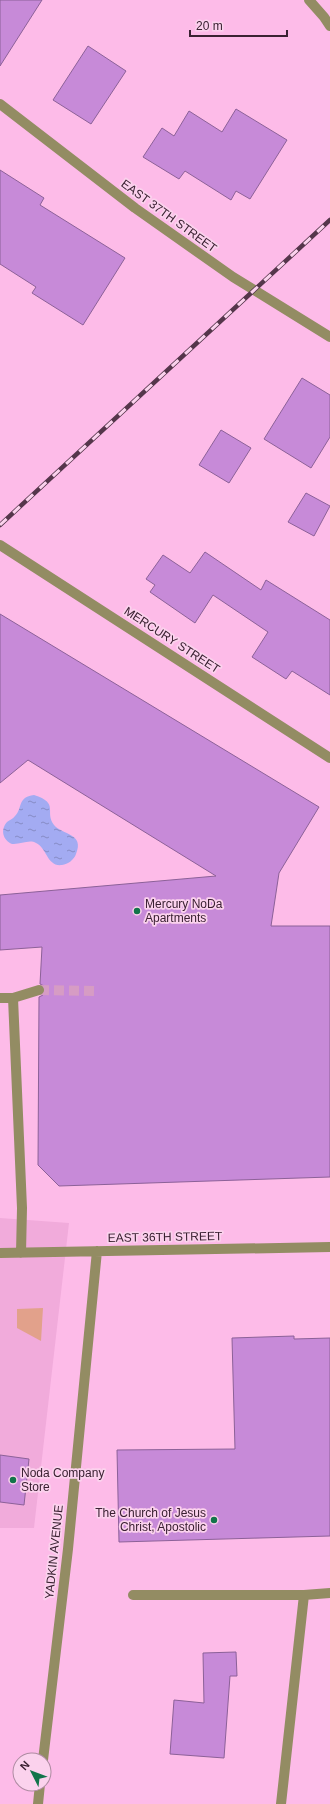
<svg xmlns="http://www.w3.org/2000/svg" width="330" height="1804" viewBox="0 0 330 1804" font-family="Arial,sans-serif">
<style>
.built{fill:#f1abdb}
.green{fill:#e2a18b}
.water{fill:url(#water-ripples)}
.building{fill:#c78ad8;stroke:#8c6198}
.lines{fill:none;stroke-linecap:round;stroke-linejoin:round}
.minor-tunnel{stroke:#d69cc4;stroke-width:10;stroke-dasharray:10 5;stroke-linecap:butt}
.minor{stroke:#938c63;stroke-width:10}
.rail-casing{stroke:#55364b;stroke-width:4.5}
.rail{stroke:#fbd2ed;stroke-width:3;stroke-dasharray:9;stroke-linecap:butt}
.poi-dot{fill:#12744a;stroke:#fbd2ed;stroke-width:1.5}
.labels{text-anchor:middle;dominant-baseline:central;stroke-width:3.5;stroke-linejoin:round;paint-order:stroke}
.street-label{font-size:12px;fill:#3a2132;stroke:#fbd2ed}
.poi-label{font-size:12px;fill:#3a2132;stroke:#fbd2ed;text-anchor:start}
</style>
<defs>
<pattern id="water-ripples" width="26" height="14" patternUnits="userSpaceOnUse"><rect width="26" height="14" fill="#a3abf2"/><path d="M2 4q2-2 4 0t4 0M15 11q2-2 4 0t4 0" fill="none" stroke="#868bc5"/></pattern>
</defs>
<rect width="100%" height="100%" fill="#fdbbe8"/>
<path class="built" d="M 0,1218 L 69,1223 L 34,1528 L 0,1528 Z"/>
<path class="green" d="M 43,1308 L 41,1341 L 17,1328 L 17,1309 Z"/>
<path class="water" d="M 34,795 C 60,803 44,812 54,825 C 62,835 85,833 76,854 C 74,860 68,864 62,865 C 47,867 47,848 36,843 C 29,839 20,845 12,844 C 3,840 0,830 7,822 C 9,820 13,819 15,816 C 23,808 17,797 34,795 Z"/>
<path class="building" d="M 0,0 L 42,0 L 0,66 Z
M 88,46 L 126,71 L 91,124 L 53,100 Z
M 236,109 L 287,140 L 250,199 L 236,191 L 231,200 L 185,171 L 179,179 L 143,157 L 162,128 L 174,136 L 189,111 L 222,132 Z
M 0,170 L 44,198 L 40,205 L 125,258 L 83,325 L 32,293 L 36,287 L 0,264 Z
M 302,378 L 330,395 L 330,437 L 311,468 L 264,439 Z
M 221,430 L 251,448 L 229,483 L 199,465 Z
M 306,493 L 330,506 L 314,536 L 288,522 Z
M 205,552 L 261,590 L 266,580 L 330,620 L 330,695 L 292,671 L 286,679 L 252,657 L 268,632 L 213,595 L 195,623 L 150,592 L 155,585 L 146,579 L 163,555 L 190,573 Z
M 0,614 L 319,807 L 279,873 L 271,926 L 330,926 L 330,1177 L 59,1186 L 38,1165 L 39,997 L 43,995 L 45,991 L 44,986 L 40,984 L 42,947 L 0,950 L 0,895 L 216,876 L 28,760 L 0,783 Z
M 294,1336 L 294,1339 L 330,1338 L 330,1536 L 119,1542 L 117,1450 L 235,1449 L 232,1338 Z
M 0,1455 L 29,1459 L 24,1505 L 0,1502 Z
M 236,1652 L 237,1676 L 230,1676 L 224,1758 L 170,1754 L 174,1700 L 204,1703 L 203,1653 Z"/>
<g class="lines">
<path class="minor-tunnel" d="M 39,990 L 99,991"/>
<path class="minor" d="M 309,0 L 324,17 L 330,26
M 0,104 L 135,208 L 233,277 L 330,337
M 0,545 L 330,758
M 0,998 L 13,998 L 39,990
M 13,998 L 22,1208 L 21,1253
M 0,1253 L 330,1247
M 133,1595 L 304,1595 L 281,1804
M 304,1595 L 330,1593
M 43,1760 L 68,1549 L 97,1251
M 38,1804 L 40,1784"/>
<defs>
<path id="rail" d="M 0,525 L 330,220"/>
</defs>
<use href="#rail" class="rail-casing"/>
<use href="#rail" class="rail"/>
</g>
<g class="poi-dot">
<circle cx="137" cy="911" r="4"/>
<circle cx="13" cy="1480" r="4"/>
<circle cx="214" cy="1520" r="4"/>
</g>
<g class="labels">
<g class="street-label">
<text transform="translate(169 216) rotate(36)">EAST 37TH STREET</text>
<text transform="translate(172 640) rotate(33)">MERCURY STREET</text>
<text transform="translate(165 1237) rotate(-1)">EAST 36TH STREET</text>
<text transform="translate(54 1552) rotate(-84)">YADKIN AVENUE</text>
</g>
<g class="poi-label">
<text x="145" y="904">Mercury NoDa<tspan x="145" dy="14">Apartments</tspan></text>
<text x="21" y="1473">Noda Company<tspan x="21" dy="14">Store</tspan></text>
<text x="206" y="1513" text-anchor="end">The Church of Jesus<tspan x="206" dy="14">Christ, Apostolic</tspan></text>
</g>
</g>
<g transform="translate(32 1772) rotate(312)"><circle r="19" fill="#fbd2ed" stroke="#ae8ba2"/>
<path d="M0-3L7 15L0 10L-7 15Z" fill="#12744a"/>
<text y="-6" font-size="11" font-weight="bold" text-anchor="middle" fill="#3a2132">N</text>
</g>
<path d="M190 30v6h97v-6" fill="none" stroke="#3a2132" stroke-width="2"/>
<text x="196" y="30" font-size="12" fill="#3a2132" stroke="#fbd2ed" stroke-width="3" paint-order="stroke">20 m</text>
</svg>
